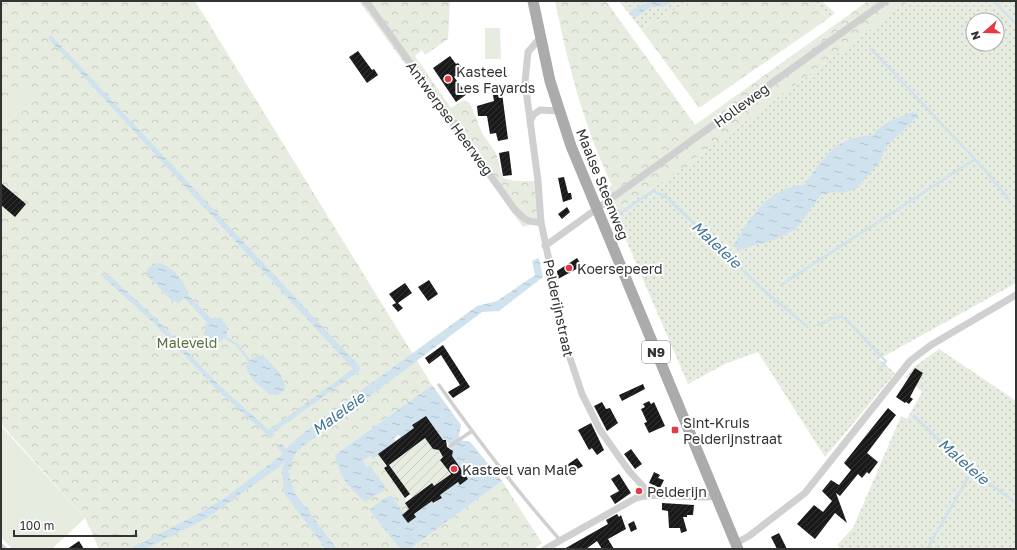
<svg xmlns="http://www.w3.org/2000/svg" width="1017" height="550" viewBox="0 0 1017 550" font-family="'Golos Text',sans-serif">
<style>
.grass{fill:url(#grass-dots);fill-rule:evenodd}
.forest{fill:url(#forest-crowns)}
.garden{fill:url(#garden-furrows)}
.pitch{fill:#e6ecdf}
.water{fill:url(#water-ripples)}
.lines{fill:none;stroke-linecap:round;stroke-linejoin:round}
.stream{stroke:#cfe2ee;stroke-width:2.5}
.building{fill:url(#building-hatch)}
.service{stroke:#d0d0d0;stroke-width:3.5}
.minor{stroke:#d0d0d0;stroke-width:7}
.primary{stroke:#ababab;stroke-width:11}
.poi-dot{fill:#e63946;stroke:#fff;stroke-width:1.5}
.labels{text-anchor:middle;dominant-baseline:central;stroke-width:4;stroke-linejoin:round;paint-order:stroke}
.shield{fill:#fff;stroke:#707070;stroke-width:1}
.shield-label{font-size:13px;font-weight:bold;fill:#333}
.poi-label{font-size:14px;fill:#333;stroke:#fff;text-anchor:start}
.street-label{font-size:14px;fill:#333;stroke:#fff}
.park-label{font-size:14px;fill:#56703f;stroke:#fff}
.water-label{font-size:15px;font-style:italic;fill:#3f7597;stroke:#fff}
</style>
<defs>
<pattern id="grass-dots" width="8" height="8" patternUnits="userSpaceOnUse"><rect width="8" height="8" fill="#e6ecdf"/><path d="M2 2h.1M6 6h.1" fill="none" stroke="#c6cbc0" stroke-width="1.8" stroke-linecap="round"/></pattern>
<pattern id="forest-crowns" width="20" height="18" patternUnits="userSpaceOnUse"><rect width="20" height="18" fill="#e6ecdf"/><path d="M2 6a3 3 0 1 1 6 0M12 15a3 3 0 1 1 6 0" fill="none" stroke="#c6cbc0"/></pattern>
<pattern id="garden-furrows" width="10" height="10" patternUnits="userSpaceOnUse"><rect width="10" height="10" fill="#e6ecdf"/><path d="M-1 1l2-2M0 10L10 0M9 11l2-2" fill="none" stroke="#c6cbc0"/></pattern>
<pattern id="water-ripples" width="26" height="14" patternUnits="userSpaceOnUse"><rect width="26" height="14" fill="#cfe2ee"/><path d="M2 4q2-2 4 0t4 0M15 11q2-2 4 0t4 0" fill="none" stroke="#b2c2cd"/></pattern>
<pattern id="building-hatch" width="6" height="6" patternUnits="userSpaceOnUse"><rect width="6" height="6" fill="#1a1a1a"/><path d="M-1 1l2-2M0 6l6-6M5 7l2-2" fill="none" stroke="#333"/></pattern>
</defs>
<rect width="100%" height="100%" fill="#fff"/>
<path class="grass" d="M 619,1 L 691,1 L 641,29 Z
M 808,1 L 822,1 L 835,13 L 829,18 Z
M 909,1 L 1016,1 L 1016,283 L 879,359 L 895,373 L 825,457 L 758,352 L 727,363 L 688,384 L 614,212 L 670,177 ZM 973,20 L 997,20 L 997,44 L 973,44 Z
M 939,349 L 1016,401 L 1016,549 L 841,549 L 837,545 L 853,528 L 901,416 L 907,419 L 922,392 L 906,377 L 914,367 Z"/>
<path class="forest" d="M 1,1 L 195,1 L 432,385 L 335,455 L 350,488 L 369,466 L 367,467 L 363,461 L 370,456 L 373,459 L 378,454 L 386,466 L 384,468 L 407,501 L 405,503 L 409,509 L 404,513 L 392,496 L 369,510 L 400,549 L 99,549 L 85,518 L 1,424 Z
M 359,1 L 450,1 L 448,39 L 425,55 L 422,50 L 415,56 L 451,108 L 464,100 L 470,103 L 482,133 L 496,153 L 503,178 L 514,181 L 538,181 L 541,222 L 523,227 Z
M 555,1 L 606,1 L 695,125 L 868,1 L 909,1 L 670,177 L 614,212 L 605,190 L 612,185 C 584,127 568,64 555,1 Z
M 691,1 L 808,1 L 829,18 L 699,108 L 641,29 Z
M 502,481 L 542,543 L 534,549 L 410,549 Z"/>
<path class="garden" d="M 425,438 L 433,449 L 438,449 L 443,457 L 440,460 L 451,474 L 434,486 L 431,483 L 412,498 L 389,465 Z"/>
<path class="pitch" d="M 485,28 L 500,28 L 501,59 L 485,59 Z
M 25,85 L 38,98 L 5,128 L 1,124 L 1,106 Z
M 1,426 L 85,518 L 52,549 L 12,549 L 1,537 Z"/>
<path class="water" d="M 649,1 L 673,1 L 663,7 L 652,6 L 635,18 L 631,15 L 631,11 Z
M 51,35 L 360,367 L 359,371 L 273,433 L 275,435 L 271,438 L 216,389 L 153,322 L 103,277 L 107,273 L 156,319 L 222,388 L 269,430 L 353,369 L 48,38 Z
M 915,111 L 918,116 L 885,148 L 880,162 L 857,188 L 844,193 L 832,192 L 821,195 L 796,229 L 777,239 L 738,250 L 734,245 C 748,218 771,186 804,185 C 824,157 836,137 873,135 C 883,121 900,118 915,111 Z
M 539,258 L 543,277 L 499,311 L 482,312 L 302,447 L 293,457 L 291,470 L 288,471 L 294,492 L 337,549 L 326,549 L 284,493 L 282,469 L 285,461 L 279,467 L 207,518 L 145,549 L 129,549 L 198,514 L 226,497 L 283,454 L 277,447 L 281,443 L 286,449 L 302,434 L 477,306 L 497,301 L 535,275 L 532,261 Z
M 158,263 C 171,265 183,279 187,291 L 186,293 L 211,318 L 221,318 L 227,326 L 227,335 L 220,342 L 211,341 L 204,334 L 205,325 L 207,322 L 184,298 L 179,302 L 172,301 L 148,276 L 147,269 Z
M 263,355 C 273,366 286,376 285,391 L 277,395 L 269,394 L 253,380 L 246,369 L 247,363 L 254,357 Z
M 432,385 L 461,425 L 459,436 L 463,441 L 469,441 L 472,444 L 502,481 L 410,549 L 400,549 L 369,510 L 388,496 L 392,496 L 404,513 L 402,515 L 408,523 L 416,517 L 414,514 L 432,501 L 434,504 L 442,498 L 440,495 L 458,482 L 460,484 L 468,479 L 450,454 L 453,452 L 447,441 L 444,441 L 426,416 L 412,425 L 414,428 L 401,438 L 399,435 L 394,438 L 396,441 L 373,459 L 370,456 L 363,461 L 367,467 L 370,466 L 385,486 L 384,490 L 365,502 C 348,486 340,478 335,455 Z"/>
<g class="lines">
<path class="stream" d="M 994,1 L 1016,24
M 871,49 L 975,159 L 1009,199
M 1015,208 L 1016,209
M 620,213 L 653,191 L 666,197 L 767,293 L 808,327
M 781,285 L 975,159
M 818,325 C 824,323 835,315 842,317 C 847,318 877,354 886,361 L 879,370
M 225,337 L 237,345 L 249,360
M 914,416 L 971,470 L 1016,503
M 927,549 L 972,471"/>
</g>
<path class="building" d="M 358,51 L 372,70 L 374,69 L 378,75 L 367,83 L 349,57 Z
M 450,56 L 456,64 L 458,63 L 463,69 L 454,77 L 467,94 L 456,102 L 433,68 Z
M 502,93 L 508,139 L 498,141 L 496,133 L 490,134 L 487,116 L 478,116 L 477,106 L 494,101 L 493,95 Z
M 509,151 L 512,175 L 503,176 L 499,153 Z
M 564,177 L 568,193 L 571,193 L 572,199 L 563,202 L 558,178 Z
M 1,183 L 26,204 L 15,217 L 1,205 Z
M 567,207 L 570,212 L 562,219 L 558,214 Z
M 577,258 L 582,266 L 558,279 L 557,271 Z
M 429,280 L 438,294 L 428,301 L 418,287 Z
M 405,283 L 412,293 L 398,303 L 403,308 L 398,312 L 392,305 L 396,303 L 389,294 Z
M 443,345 L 470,387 L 453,398 L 448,392 L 460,385 L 441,355 L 429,364 L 425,358 Z
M 915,368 L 923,373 L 910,397 L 913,399 L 909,404 L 906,402 L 905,403 L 896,397 Z
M 643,384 L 645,389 L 622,401 L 619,395 Z
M 649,401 L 651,404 L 654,402 L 665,426 L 649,433 L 644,423 L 647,422 L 641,409 L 645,407 L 643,404 Z
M 602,402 L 606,409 L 610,408 L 618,423 L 607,431 L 594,406 Z
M 888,408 L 896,415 L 867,453 L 878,462 L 869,474 L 867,472 L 862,478 L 858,474 L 840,496 L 836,493 L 847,523 L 835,513 L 815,539 L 797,524 L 814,505 L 823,512 L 832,501 L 822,491 L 831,480 L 839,485 L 851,470 L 844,463 Z
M 426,416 L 443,440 L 446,440 L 447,447 L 453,451 L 452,456 L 468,479 L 460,485 L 458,482 L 440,495 L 442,498 L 433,503 L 432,501 L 414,514 L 416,517 L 408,523 L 402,515 L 409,509 L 405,503 L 432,483 L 434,486 L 451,474 L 440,460 L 443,457 L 439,450 L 433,449 L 425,438 L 389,465 L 410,494 L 405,498 L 384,468 L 387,466 L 378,454 L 414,428 L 412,425 Z
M 591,423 L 604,450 L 597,455 L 592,448 L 589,450 L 578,430 Z
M 631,449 L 642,464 L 635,469 L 624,454 Z
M 577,458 L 583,466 L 572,472 L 567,465 Z
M 654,472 L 660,475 L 658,478 L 664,480 L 660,488 L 649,483 Z
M 619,474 L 631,493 L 615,504 L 610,496 L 619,491 L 611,479 Z
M 662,503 L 694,505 L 693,515 L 687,515 L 687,517 L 683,517 L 687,531 L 681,533 L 680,528 L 669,528 L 668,511 L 662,510 Z
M 617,514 L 619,517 L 621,515 L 626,529 L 608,539 L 614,549 L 602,549 L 597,541 L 586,549 L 564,549 L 608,524 L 606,520 Z
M 634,521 L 637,529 L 631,532 L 628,524 Z
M 779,533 L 787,549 L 777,549 L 771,537 Z
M 79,541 L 84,549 L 67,549 Z"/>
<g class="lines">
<path class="service" d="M 439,385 C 477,439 516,490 560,540
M 450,446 L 472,431"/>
<path class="minor" d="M 366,1 L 515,210 C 524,219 528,223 541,222
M 540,38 L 528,52 L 525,82 L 538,181 L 541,222 L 568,352 L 582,394 L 600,430 L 629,471 L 651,495
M 530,122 L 533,115 L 540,110 L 559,111
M 545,246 L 886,1
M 736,543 L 749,536 L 805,493 L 910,361 L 931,345 L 1016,295
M 1,547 L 3,549
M 545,549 L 636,498 C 662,491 690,500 717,496"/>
<path class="primary" d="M 533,1 L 550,81 L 571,146 L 738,549"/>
</g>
<g class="poi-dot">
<circle cx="448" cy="79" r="4"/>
<circle cx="569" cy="268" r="4"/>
<rect x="671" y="426" width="8" height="8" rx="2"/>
<circle cx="454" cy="469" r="4"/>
<circle cx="639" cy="491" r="4"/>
</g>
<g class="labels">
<rect class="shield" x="642" y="341" width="28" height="22" rx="3"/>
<g class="shield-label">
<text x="656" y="352">N9</text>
</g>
<g class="poi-label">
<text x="456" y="71">Kasteel<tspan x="456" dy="16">Les Fayards</tspan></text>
<text x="577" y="268">Koersepeerd</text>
<text x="683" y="422">Sint-Kruis<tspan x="683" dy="16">Pelderijnstraat</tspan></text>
<text x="462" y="469">Kasteel van Male</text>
<text x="647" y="491">Pelderijn</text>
</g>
<g class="street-label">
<text transform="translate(741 105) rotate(-36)">Holleweg</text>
<text transform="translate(450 118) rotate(54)">Antwerpse Heerweg</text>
<text transform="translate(603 184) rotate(68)">Maalse Steenweg</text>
<text transform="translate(559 308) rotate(78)">Pelderijnstraat</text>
</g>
<g class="park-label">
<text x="187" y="342">Maleveld</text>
</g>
<g class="water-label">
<text transform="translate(717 244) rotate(43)">Maleleie</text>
<text transform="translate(338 413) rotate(-36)">Maleleie</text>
<text transform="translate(964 461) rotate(41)">Maleleie</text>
</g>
</g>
<rect width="1017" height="550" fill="none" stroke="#333333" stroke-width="4"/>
<g transform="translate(985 32) rotate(250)"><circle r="19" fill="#ffffff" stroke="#adadad"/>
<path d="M0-3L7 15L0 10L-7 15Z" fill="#e63946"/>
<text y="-6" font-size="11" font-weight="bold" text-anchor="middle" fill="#333333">N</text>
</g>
<path d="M14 530v6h122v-6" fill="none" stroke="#333333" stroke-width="2"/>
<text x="20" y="530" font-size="12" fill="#333333" stroke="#ffffff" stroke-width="3" paint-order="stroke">100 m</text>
</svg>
